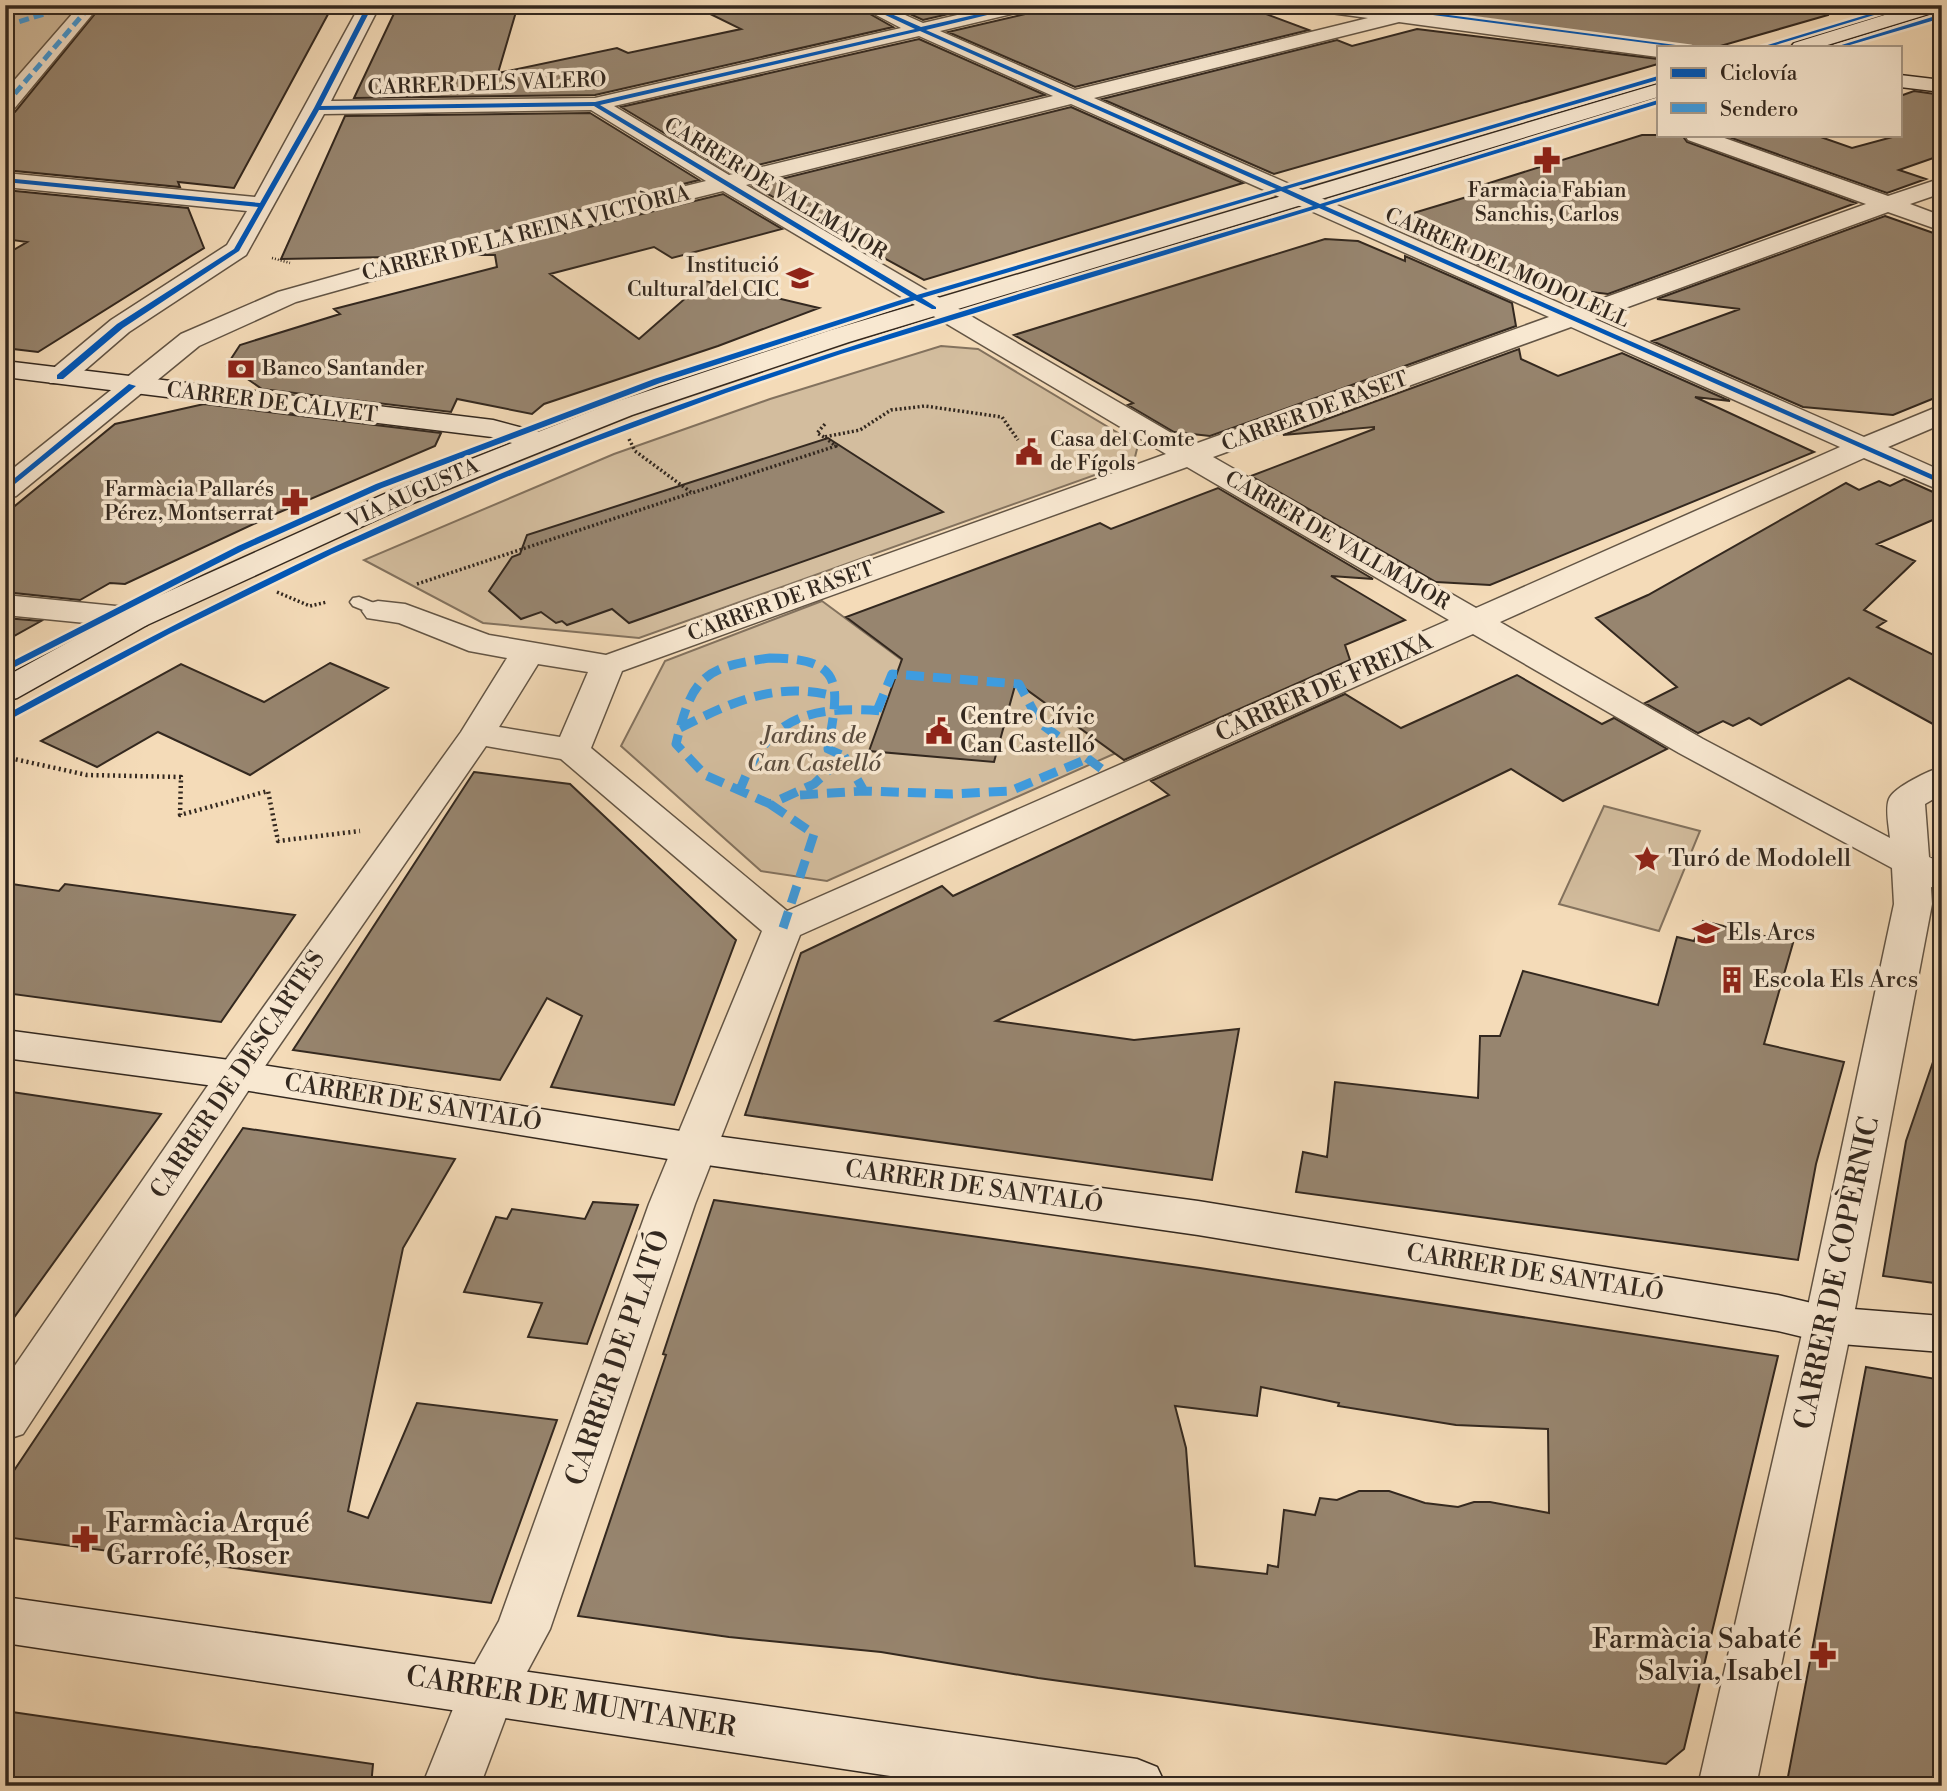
<svg xmlns="http://www.w3.org/2000/svg" width="1947" height="1791" viewBox="0 0 1947 1791" font-family="'Libre Bodoni',serif">
<style>
.green{fill:#d3bd9e;stroke:#83725e;stroke-width:2}
.building{fill:#97856f;stroke:#33281f;stroke-width:2;fill-rule:evenodd}
.lines{fill:none;stroke-linecap:round;stroke-linejoin:round}
.lane-casing{stroke:#635545;stroke-width:3}
.street-casing{stroke:#635545;stroke-width:3}
.secondary-casing{stroke:#33281f;stroke-width:3}
.path-far2{stroke:#33281f;stroke-width:2.5;stroke-dasharray:1 2;stroke-linecap:butt}
.path-far1{stroke:#33281f;stroke-width:3.5;stroke-dasharray:2 2.5;stroke-linecap:butt}
.path{stroke:#33281f;stroke-width:4.5;stroke-dasharray:2 3.5;stroke-linecap:butt}
.lane{fill:#f8e8d1;fill-rule:evenodd}
.street{fill:#f8e8d1;fill-rule:evenodd}
.secondary{fill:#f8e8d1;fill-rule:evenodd}
.quiet-far1{stroke:#3e9ce0;stroke-width:5;stroke-dasharray:10 5;stroke-linecap:butt}
.quiet{stroke:#3e9ce0;stroke-width:9;stroke-dasharray:18 9;stroke-linecap:butt}
.cycleway-casing{stroke:#f8e8d1;stroke-width:5}
.cycleway{fill:#0057b8;fill-rule:evenodd}
.labels{text-anchor:middle;dominant-baseline:central;stroke-width:7;stroke-linejoin:round;paint-order:stroke}
.far-street-label{font-size:21px;fill:#33281f;stroke:#f8e8d1}
.far-poi-label{font-size:21px;fill:#33281f;stroke:#f8e8d1;text-anchor:end}
.street-label{font-size:24px;fill:#33281f;stroke:#f8e8d1}
.poi-label{font-size:24px;fill:#33281f;stroke:#f8e8d1;text-anchor:start}
.park-label{font-size:24px;font-style:italic;fill:#5b4d3f;stroke:#f8e8d1}
.near-street-label{font-size:28px;fill:#33281f;stroke:#f8e8d1}
.near-poi-label{font-size:28px;fill:#33281f;stroke:#f8e8d1;text-anchor:start}
</style>
<rect width="100%" height="100%" fill="#f4dbb8"/>
<filter id="stains"><feTurbulence type="fractalNoise" baseFrequency=".00286" numOctaves="4"/><feColorMatrix values="0 0 0 0 .2 0 0 0 0 .09 0 0 0 0 .02 0 0 0 .5 -.17"/></filter>
<radialGradient id="worn" r=".72"><stop offset=".6" stop-color="#630" stop-opacity="0"/><stop offset="1" stop-color="#630" stop-opacity=".3"/></radialGradient>
<path class="green" d="M 5,5 L 80,5 L 5,94 Z
M 941,346 L 978,349 L 1138,445 L 1134,461 L 639,638 L 483,623 L 364,560 L 614,454 L 770,399 Z
M 822,601 L 925,677 L 1019,684 L 1116,753 L 827,881 L 761,871 L 621,746 L 665,661 Z
M 1604,806 L 1700,831 L 1659,931 L 1559,904 Z"/>
<path class="building" d="M 102,5 L 333,5 L 234,188 L 178,182 L 180,187 L 5,170 L 5,116 L 15,112 Z
M 398,5 L 518,5 L 498,73 L 617,48 L 628,53 L 741,29 L 692,5 L 854,5 L 893,27 L 595,95 L 354,98 Z
M 890,5 L 987,5 L 923,20 Z
M 1037,5 L 1177,5 L 1199,13 L 1242,5 L 1309,30 L 1075,87 L 948,32 L 1034,12 Z
M 1450,5 L 1826,5 L 1828,15 L 1717,47 L 1668,47 L 1665,44 L 1443,13 Z
M 1417,29 L 1658,59 L 1658,64 L 1274,174 L 1102,99 L 1337,40 L 1352,46 Z
M 919,39 L 1045,95 L 729,172 L 621,107 Z
M 1914,91 L 1942,95 L 1942,155 L 1899,170 L 1926,179 L 1887,193 L 1723,135 L 1815,135 L 1852,148 L 1900,135 L 1900,96 Z
M 1071,107 L 1243,183 L 924,280 L 753,186 Z
M 590,113 L 699,180 L 394,257 L 281,259 L 345,116 Z
M 1642,135 L 1682,135 L 1687,142 L 1856,203 L 1608,294 L 1523,284 L 1408,233 L 1410,214 L 1480,193 L 1470,189 Z
M 5,190 L 188,208 L 204,248 L 38,352 L 5,348 L 5,255 L 27,242 L 5,239 Z
M 723,194 L 782,229 L 672,258 L 654,247 L 550,274 L 639,339 L 705,281 L 819,308 L 718,346 L 544,404 L 532,414 L 457,399 L 451,412 L 262,389 L 227,365 L 240,345 L 340,314 L 334,309 L 497,267 L 495,255 L 475,255 Z
M 1885,216 L 1942,236 L 1942,395 L 1893,415 L 1803,407 L 1652,341 L 1740,309 L 1657,299 Z
M 1325,239 L 1358,241 L 1405,261 L 1405,256 L 1512,303 L 1516,326 L 1210,436 L 1174,432 L 1128,405 L 1133,403 L 1014,335 Z
M 1519,349 L 1521,359 L 1558,376 L 1622,353 L 1730,401 L 1695,397 L 1814,452 L 1490,585 L 1436,582 L 1251,476 L 1374,429 L 1374,427 L 1283,435 Z
M 204,404 L 441,433 L 435,446 L 273,515 L 125,584 L 110,583 L 80,600 L 5,592 L 5,514 L 115,424 Z
M 828,438 L 943,512 L 629,623 L 612,609 L 567,625 L 562,621 L 556,623 L 541,612 L 521,619 L 489,591 L 512,557 L 520,554 L 527,535 Z
M 1904,479 L 1942,496 L 1942,516 L 1877,544 L 1915,561 L 1864,610 L 1886,621 L 1877,627 L 1942,659 L 1942,729 L 1849,678 L 1761,725 L 1749,718 L 1733,726 L 1723,721 L 1698,733 L 1645,703 L 1677,687 L 1596,618 L 1648,595 L 1846,483 L 1859,490 L 1879,481 L 1890,486 Z
M 1218,488 L 1373,579 L 1331,576 L 1405,620 L 1345,645 L 1350,660 L 1124,760 L 1016,682 L 994,762 L 869,751 L 902,659 L 846,617 L 1100,523 L 1111,529 Z
M 5,618 L 41,621 L 5,641 Z
M 330,663 L 388,688 L 250,775 L 158,732 L 97,767 L 41,741 L 181,664 L 264,702 Z
M 1517,675 L 1602,724 L 1614,718 L 1667,749 L 1563,801 L 1511,769 L 996,1021 L 1134,1040 L 1239,1029 L 1212,1180 L 745,1115 L 801,953 L 942,886 L 953,896 L 1169,795 L 1151,781 L 1345,694 L 1401,728 Z
M 474,772 L 570,784 L 736,940 L 674,1105 L 551,1087 L 582,1016 L 547,998 L 500,1080 L 293,1050 Z
M 5,883 L 59,891 L 65,884 L 295,915 L 221,1022 L 5,993 Z
M 1703,921 L 1793,943 L 1764,1044 L 1844,1062 L 1816,1164 L 1798,1260 L 1296,1192 L 1303,1152 L 1327,1157 L 1335,1082 L 1478,1098 L 1480,1036 L 1500,1036 L 1523,971 L 1658,1005 L 1677,937 L 1694,941 Z
M 1934,1059 L 1942,1060 L 1942,1284 L 1883,1276 L 1906,1141 Z
M 5,1091 L 161,1114 L 5,1330 Z
M 243,1128 L 455,1159 L 403,1248 L 348,1511 L 368,1518 L 417,1403 L 557,1420 L 491,1603 L 5,1537 L 5,1484 Z
M 714,1200 L 1200,1268 L 1778,1356 L 1684,1749 L 1666,1764 L 1038,1678 L 881,1652 L 729,1637 L 578,1616 L 666,1355 L 663,1354 ZM 1261,1387 L 1339,1403 L 1338,1406 L 1456,1425 L 1548,1429 L 1549,1513 L 1490,1502 L 1474,1502 L 1458,1507 L 1425,1503 L 1389,1491 L 1359,1491 L 1337,1500 L 1320,1498 L 1315,1515 L 1284,1510 L 1278,1567 L 1268,1565 L 1267,1574 L 1195,1566 L 1186,1448 L 1175,1406 L 1257,1416 Z
M 593,1202 L 638,1205 L 587,1344 L 528,1337 L 542,1303 L 464,1292 L 496,1217 L 507,1219 L 512,1209 L 585,1219 Z
M 1866,1367 L 1942,1380 L 1942,1786 L 1817,1786 L 1787,1782 Z
M 5,1711 L 373,1764 L 371,1786 L 5,1786 Z"/>
<g class="lines">
<defs>
<path id="lane" d="M 359,597 L 384,607 L 387,611 L 378,616 L 353,606 L 350,602 L 353,598 Z"/>
<path id="street" d="M 80,5 L 100,5 L 13,110 L 5,111 L 5,91 Z
M 360,5 L 380,5 L 331,101 L 595,98 L 901,28 L 857,5 L 883,5 L 923,23 L 1000,5 L 1035,5 L 1033,9 L 940,31 L 1075,90 L 1368,18 L 1316,11 L 1307,5 L 1361,5 L 1397,10 L 1408,5 L 1434,5 L 1422,13 L 1665,47 L 1658,47 L 1658,57 L 1399,22 L 1094,98 L 1573,309 L 1866,204 L 1688,140 L 1685,135 L 1716,135 L 1888,196 L 1942,178 L 1942,193 L 1910,204 L 1942,216 L 1942,231 L 1888,212 L 1595,319 L 1864,437 L 1942,405 L 1942,424 L 1888,447 L 1942,471 L 1942,491 L 1864,458 L 1500,622 L 1703,739 L 1890,838 C 1889,827 1885,809 1889,799 C 1894,787 1930,770 1942,767 L 1942,794 L 1925,804 L 1929,857 L 1942,863 L 1942,890 L 1931,887 L 1932,904 L 1852,1325 L 1756,1786 L 1698,1786 L 1804,1325 L 1894,904 L 1892,868 L 1679,753 L 1473,634 L 800,935 L 695,1204 L 550,1629 L 513,1698 L 480,1786 L 422,1786 L 461,1689 L 499,1621 L 649,1204 L 762,931 L 561,759 L 486,746 L 252,1085 L 23,1434 L 5,1440 L 5,1380 L 222,1065 L 461,732 L 507,658 L 469,651 L 399,623 L 367,618 L 362,611 L 367,604 L 378,601 L 405,604 L 489,635 L 606,655 L 1166,454 L 723,191 L 460,256 L 296,302 L 199,346 L 16,496 L 5,499 L 5,475 L 181,334 L 278,292 L 442,246 L 706,181 L 591,110 L 324,114 L 246,255 L 129,332 L 70,383 L 50,383 L 46,377 L 50,371 L 111,320 L 227,245 L 247,211 L 5,187 L 5,173 L 255,197 ZM 919,36 L 1053,96 L 729,175 L 614,106 ZM 1071,104 L 1549,317 L 1192,445 L 746,185 ZM 1571,327 L 1840,447 L 1476,608 L 1213,457 ZM 1187,467 L 1449,620 L 787,911 L 591,748 L 622,671 ZM 538,664 L 588,672 L 560,737 L 499,727 Z
M 1881,5 L 1901,5 L 1904,18 L 1901,22 L 1887,22 Z
M 5,595 L 136,608 L 147,611 L 152,618 L 147,625 L 136,628 L 5,615 Z"/>
<path id="secondary" d="M 1917,5 L 1942,5 L 1942,10 L 1821,47 L 1791,47 L 1794,43 Z
M 1900,75 L 1942,80 L 1942,92 L 1900,87 Z
M 1658,84 L 1658,97 L 849,342 L 632,415 L 413,503 L 276,566 L 147,625 L 17,698 L 5,701 L 5,677 L 125,611 L 391,491 L 512,443 L 492,437 L 5,377 L 5,361 L 493,420 L 538,432 L 612,403 L 831,330 Z
M 5,1030 L 237,1061 L 693,1133 L 1198,1201 L 1778,1295 L 1828,1307 L 1942,1316 L 1942,1352 L 1828,1343 L 1778,1331 L 1198,1235 L 693,1163 L 237,1089 L 5,1058 Z
M 5,1597 L 1137,1759 L 1157,1767 L 1166,1786 L 957,1786 L 5,1643 Z"/>
</defs>
<use href="#lane" class="lane-casing"/>
<use href="#street" class="street-casing"/>
<use href="#secondary" class="secondary-casing"/>
<path class="path-far2" d="M 272,258 L 290,263"/>
<path class="path-far1" d="M 824,437 L 817,433 L 825,424
M 629,439 L 635,451 L 692,493 L 836,446 L 824,437 L 860,430 L 891,410 L 925,406 L 1002,417 L 1018,440
M 417,584 L 691,493
M 277,592 L 310,606 L 327,602"/>
<path class="path" d="M 5,757 L 87,775 L 181,777 L 180,815 L 268,791 L 278,841 L 360,831"/>
<use href="#lane" class="lane"/>
<use href="#street" class="street"/>
<use href="#secondary" class="secondary"/>
<path class="quiet-far1" d="M 5,26 L 54,11 L 60,5
M 5,105 L 91,5"/>
<path class="quiet" d="M 770,658 C 848,658 838,688 828,749 L 844,756 L 814,784 L 770,804 L 705,775 L 676,744 C 692,678 702,667 770,658 Z
M 877,711 L 892,674 L 1019,684 L 1040,723 L 1103,770
M 680,728 C 732,702 776,681 834,696
M 844,756 L 864,791
M 739,793 C 766,717 808,705 883,711
M 800,795 L 864,791 L 952,794 L 1010,791 L 1087,759
M 770,804 L 814,834 L 783,928"/>
<defs>
<path id="cycleway" d="M 367,5 L 373,5 L 321,106 L 595,102 L 915,29 L 864,5 L 871,5 L 921,27 L 1018,5 L 1028,5 L 926,30 L 1282,187 L 1658,76 L 1658,80 L 1287,189 L 1320,204 L 1658,100 L 1658,104 L 1325,206 L 1942,479 L 1942,484 L 1319,208 L 841,354 L 726,393 L 584,446 L 499,480 L 332,554 L 169,634 L 5,722 L 5,715 C 191,613 382,518 580,442 C 820,349 1067,280 1313,206 L 1281,191 L 922,298 L 936,307 L 936,309 L 932,309 L 915,300 L 660,383 L 382,488 L 244,550 L 5,672 L 5,665 L 238,546 L 376,484 L 654,379 L 910,297 L 594,106 L 319,110 L 239,251 L 123,328 L 63,379 L 57,379 L 57,375 L 117,324 L 234,249 L 258,207 L 5,182 L 5,178 L 260,203 L 314,108 ZM 920,31 L 1276,189 L 917,295 L 600,105 Z
M 1357,5 L 1373,5 L 1691,47 L 1677,47 Z
M 1899,5 L 1907,5 L 1769,47 L 1761,47 Z
M 1942,14 L 1942,18 L 1843,47 L 1835,47 Z
M 129,384 L 136,386 L 5,492 L 5,486 Z"/>
</defs>
<use href="#cycleway" class="cycleway-casing"/>
<use href="#cycleway" class="cycleway"/>
</g>
<defs>
<symbol id="pharmacy-bare" viewBox="-9 -9 18 18"><path d="M-2-6h4v4h4v4h-4v4h-4v-4h-4v-4h4Z" fill="#8f2418" stroke="#f8e8d1" stroke-width="2.5" paint-order="stroke"/></symbol>
<symbol id="school-bare" viewBox="-9 -9 18 18"><path d="M0-5L7-2L0 1L-7-2ZM-4 1L0 2.5L4 1V4Q0 6-4 4Z" fill="#8f2418" stroke="#f8e8d1" stroke-width="2.5" paint-order="stroke"/></symbol>
<symbol id="bank-bare" viewBox="-9 -9 18 18"><path d="M-6-4H6V4H-6ZM0-2.3a2.3 2.3 0 1 0 0 4.6a2.3 2.3 0 1 0 0-4.6Z" fill="#8f2418" stroke="#f8e8d1" stroke-width="2.5" paint-order="stroke"/></symbol>
<symbol id="civic-bare" viewBox="-9 -9 18 18"><path d="M-.6-6.5H3V-4.5H.6V-3L4-1V1h2V6H-6V1h2V-1L-.6-3ZM-1.2 2.5V6h2.4V2.5Z" fill="#8f2418" stroke="#f8e8d1" stroke-width="2.5" paint-order="stroke"/></symbol>
<symbol id="sight-bare" viewBox="-9 -9 18 18"><path d="M0-6L1.8-2.2L6-1.7L2.9 1.2L3.7 5.4L0 3.3L-3.7 5.4L-2.9 1.2L-6-1.7L-1.8-2.2Z" fill="#8f2418" stroke="#f8e8d1" stroke-width="2.5" paint-order="stroke"/></symbol>
<symbol id="building-bare" viewBox="-9 -9 18 18"><path d="M-4-6H4V6H1V3H-1V6H-4ZM-2.5-4.3h1.7v1.8h-1.7ZM.8-4.3h1.7v1.8H.8ZM-2.5-1h1.7V.8h-1.7ZM.8-1h1.7V.8H.8Z" fill="#8f2418" stroke="#f8e8d1" stroke-width="2.5" paint-order="stroke"/></symbol>
</defs>
<g fill-rule="evenodd">
<use href="#pharmacy-bare" x="1528" y="141" width="38" height="38"/>
<use href="#school-bare" x="781" y="259" width="38" height="38"/>
<use href="#bank-bare" x="222" y="350" width="38" height="38"/>
<use href="#civic-bare" x="1010" y="433" width="38" height="38"/>
<use href="#pharmacy-bare" x="276" y="483" width="38" height="38"/>
<use href="#civic-bare" x="920" y="712" width="38" height="38"/>
<use href="#sight-bare" x="1628" y="840" width="38" height="38"/>
<use href="#school-bare" x="1687" y="914" width="38" height="38"/>
<use href="#building-bare" x="1713" y="961" width="38" height="38"/>
<use href="#pharmacy-bare" x="66" y="1520" width="38" height="38"/>
<use href="#pharmacy-bare" x="1804" y="1636" width="38" height="38"/>
</g>
<g class="labels">
<g class="far-street-label">
<text transform="translate(487 84) rotate(-2)">CARRER DELS VALERO</text>
<text transform="translate(775 189) rotate(31)">CARRER DE VALLMAJOR</text>
<text transform="translate(526 234) rotate(-14)">CARRER DE LA REINA VICTÒRIA</text>
<text transform="translate(1507 268) rotate(24)">CARRER DEL MODOLELL</text>
<text transform="translate(272 403) rotate(7)">CARRER DE CALVET</text>
<text transform="translate(1315 412) rotate(-20)">CARRER DE RASET</text>
<text transform="translate(413 494) rotate(-24)">VIA AUGUSTA</text>
<text transform="translate(1337 541) rotate(30)">CARRER DE VALLMAJOR</text>
<text transform="translate(781 602) rotate(-20)">CARRER DE RASET</text>
</g>
<g class="far-poi-label">
<text x="1547" y="191" text-anchor="middle">Farmàcia Fabian<tspan x="1547" dy="24">Sanchis, Carlos</tspan></text>
<text x="779" y="266">Institució<tspan x="779" dy="24">Cultural del CIC</tspan></text>
<text x="262" y="369" text-anchor="start">Banco Santander</text>
<text x="1050" y="440" text-anchor="start">Casa del Comte<tspan x="1050" dy="24">de Fígols</tspan></text>
<text x="274" y="490">Farmàcia Pallarés<tspan x="274" dy="24">Pérez, Montserrat</tspan></text>
</g>
<g class="street-label">
<text transform="translate(1324 688) rotate(-24)">CARRER DE FREIXA</text>
<text transform="translate(238 1075) rotate(-56)">CARRER DE DESCARTES</text>
<text transform="translate(413 1103) rotate(9)">CARRER DE SANTALÓ</text>
<text transform="translate(974 1187) rotate(8)">CARRER DE SANTALÓ</text>
<text transform="translate(1535 1273) rotate(9)">CARRER DE SANTALÓ</text>
</g>
<g class="poi-label">
<text x="960" y="717">Centre Cívic<tspan x="960" dy="28">Can Castelló</tspan></text>
<text x="1668" y="859">Turó de Modolell</text>
<text x="1727" y="933">Els Arcs</text>
<text x="1753" y="980">Escola Els Arcs</text>
</g>
<g class="park-label">
<text x="814" y="736">Jardins de<tspan x="814" dy="28">Can Castelló</tspan></text>
</g>
<g class="near-street-label">
<text transform="translate(1837 1273) rotate(-78)">CARRER DE COPÈRNIC</text>
<text transform="translate(618 1358) rotate(-71)">CARRER DE PLATÓ</text>
<text transform="translate(571 1702) rotate(9)">CARRER DE MUNTANER</text>
</g>
<g class="near-poi-label">
<text x="106" y="1523">Farmàcia Arqué<tspan x="106" dy="32">Garrofé, Roser</tspan></text>
<text x="1802" y="1639" text-anchor="end">Farmàcia Sabaté<tspan x="1802" dy="32">Salvia, Isabel</tspan></text>
</g>
</g>
<rect width="1947" height="1791" fill="none" stroke="#f4dbb8" stroke-width="28"/>
<rect x="7" y="7" width="1933" height="1777" fill="none" stroke="#33281f" stroke-width="3.5"/>
<rect x="14" y="14" width="1919" height="1763" fill="none" stroke="#33281f" stroke-width="2"/>
<rect x="1657" y="46" width="245" height="91" fill="#f8e8d1" stroke="#a99b8a" stroke-width="2"/>
<rect x="1671" y="68" width="35" height="10" fill="#0057b8" stroke="#a99b8a" stroke-width="2"/>
<text x="1720" y="80" font-size="21" fill="#33281f">Ciclovía</text>
<rect x="1671" y="103" width="35" height="10" fill="#3e9ce0" stroke="#a99b8a" stroke-width="2"/>
<text x="1720" y="116" font-size="21" fill="#33281f">Sendero</text>
<rect width="100%" height="100%" filter="url(#stains)"/>
<rect width="100%" height="100%" fill="url(#worn)"/>
</svg>
